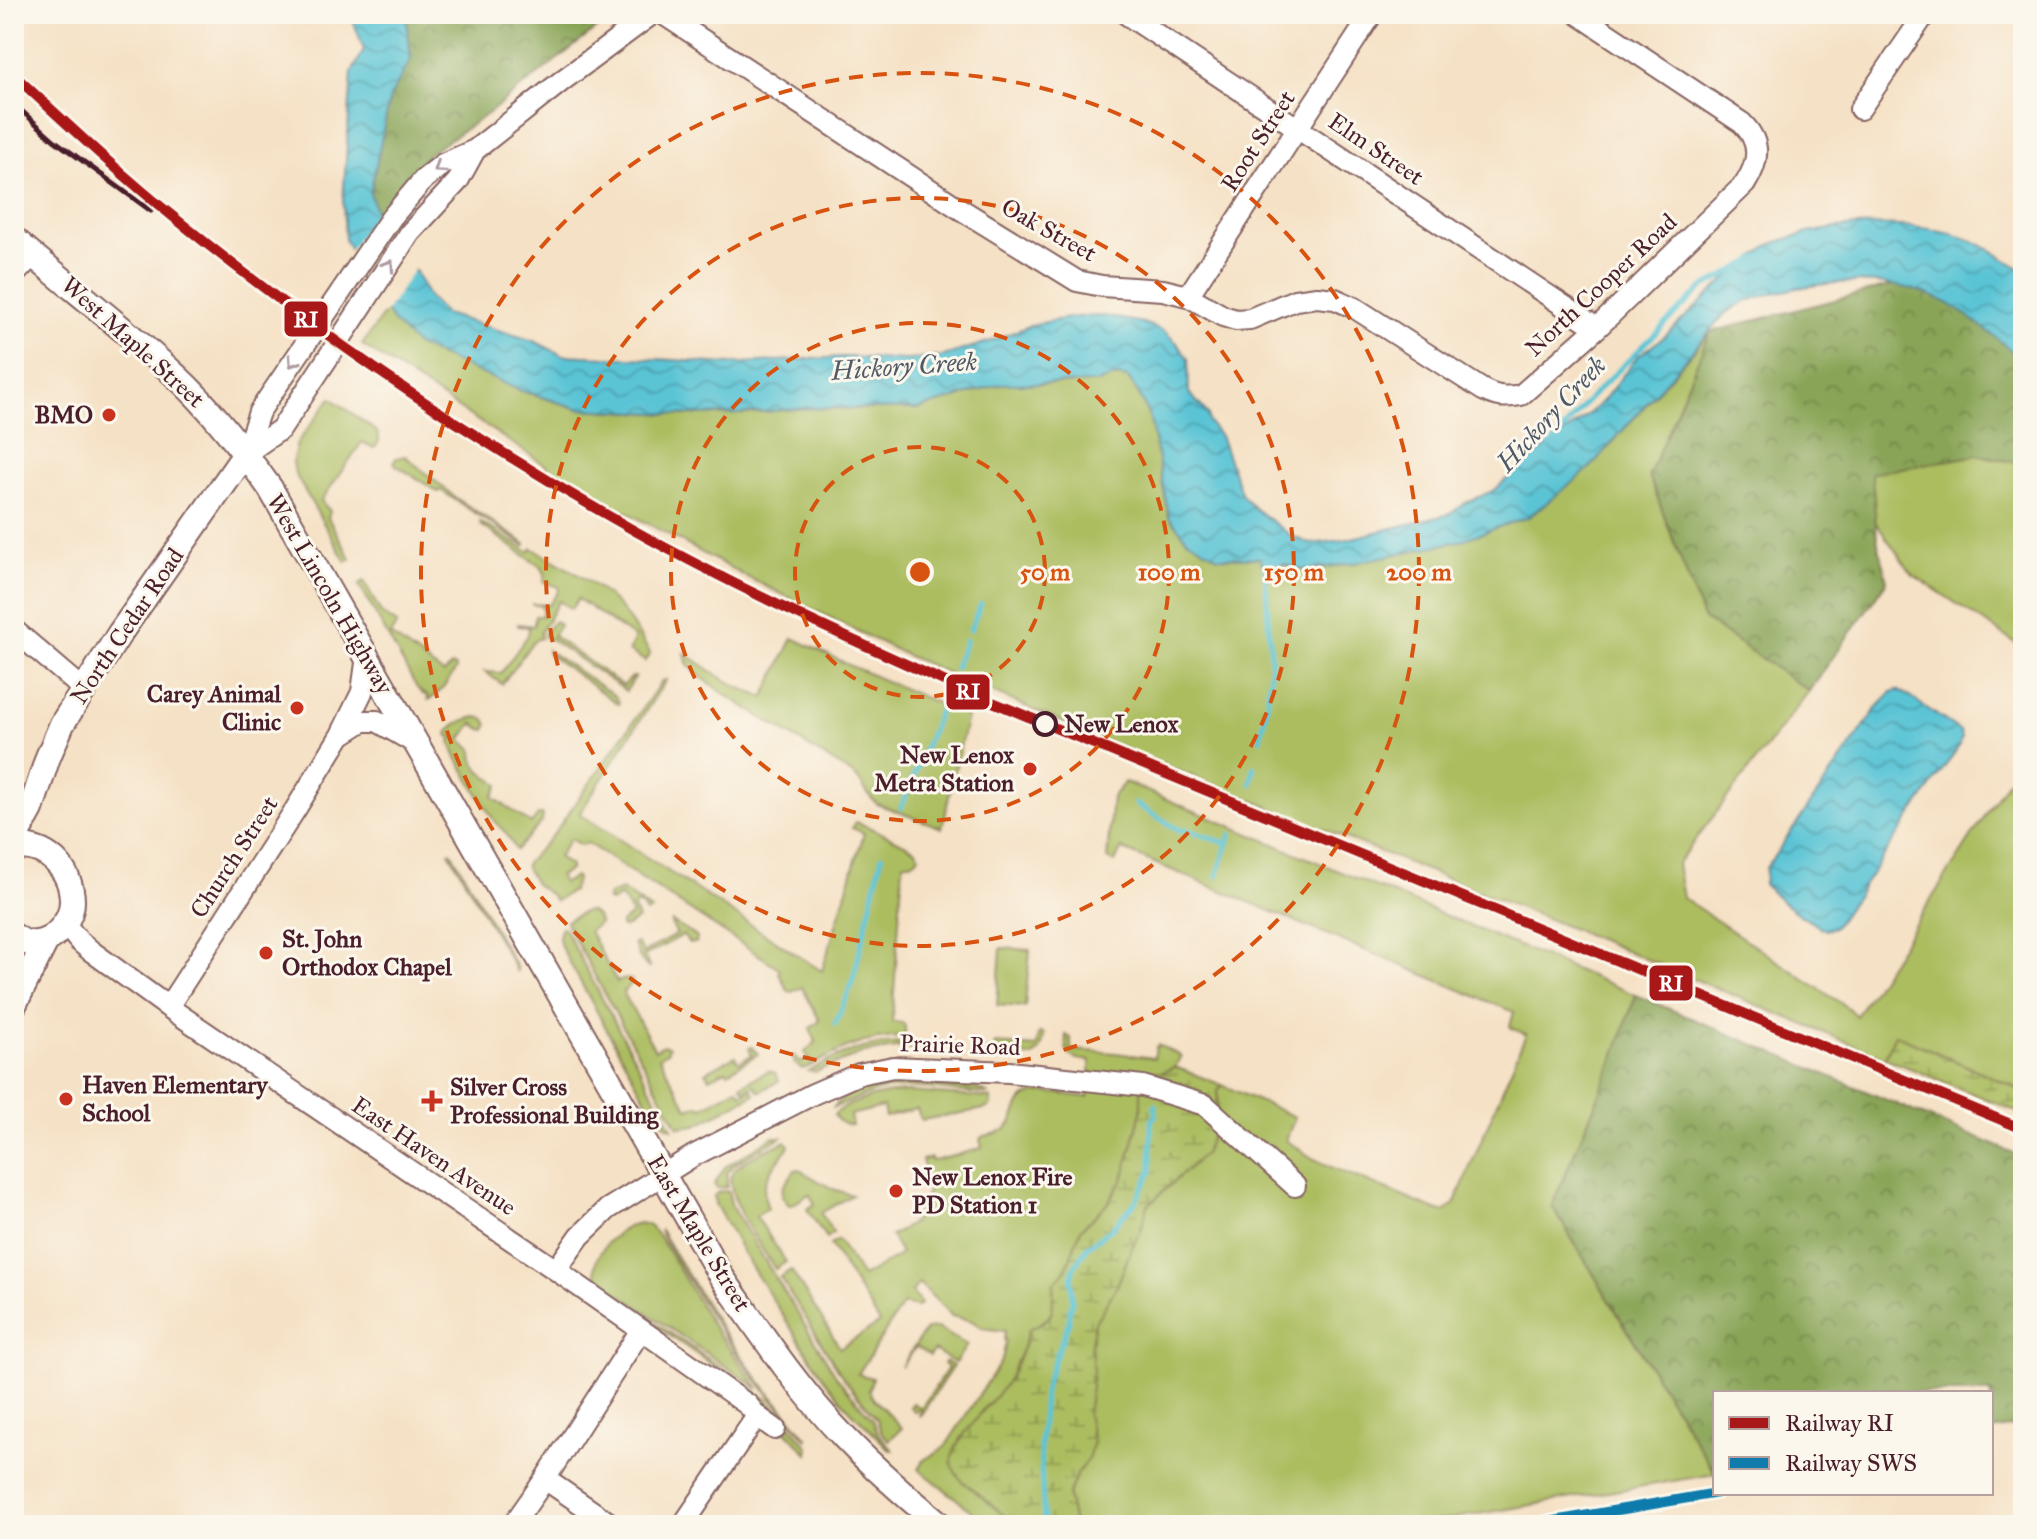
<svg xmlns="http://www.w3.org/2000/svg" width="2037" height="1539" viewBox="0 0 2037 1539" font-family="'IM FELL Great Primer',serif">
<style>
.green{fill:#acbd60;stroke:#7b6e46;stroke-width:2}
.forest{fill:url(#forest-crowns);stroke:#6a6240;stroke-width:2}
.wetland{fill:url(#wetland-marsh);stroke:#7b6e46;stroke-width:2}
.water{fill:url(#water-waves);stroke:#527280;stroke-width:2}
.pier{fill:#f5e1c5}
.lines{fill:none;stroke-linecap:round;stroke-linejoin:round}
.stream{stroke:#5ac4d5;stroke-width:5}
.minor-casing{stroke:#866361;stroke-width:24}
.major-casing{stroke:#866361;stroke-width:28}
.minor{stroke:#fff;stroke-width:20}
.major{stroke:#fff;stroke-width:24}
.rail{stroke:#4a1f2b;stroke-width:5}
.rail-1-casing{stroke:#fbf7ec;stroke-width:16}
.rail-2-casing{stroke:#fbf7ec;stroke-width:16}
.rail-1{stroke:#a81818;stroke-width:10}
.rail-2{stroke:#117bac;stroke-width:10}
.oneway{stroke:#ae9aa0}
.ring{fill:none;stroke:#d8530f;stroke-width:4;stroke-dasharray:14 10}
.poi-dot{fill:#c8321e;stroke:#fbf7ec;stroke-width:3}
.stop-dot{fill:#fbf7ec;stroke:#4a1f2b;stroke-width:4}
.labels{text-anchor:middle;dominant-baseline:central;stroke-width:6;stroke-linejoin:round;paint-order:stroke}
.street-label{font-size:24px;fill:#4a1f2b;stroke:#fbf7ec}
.poi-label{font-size:24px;font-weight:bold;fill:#4a1f2b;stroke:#fbf7ec;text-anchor:start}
.stop-label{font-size:24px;font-weight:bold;fill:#4a1f2b;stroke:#fbf7ec;text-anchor:start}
.water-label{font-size:26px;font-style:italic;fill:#505966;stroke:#fbf7ec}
.centre{fill:#d8530f;stroke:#fbf7ec;stroke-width:4}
.ring-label{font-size:24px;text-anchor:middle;font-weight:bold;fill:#d8530f;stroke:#fbf7ec;stroke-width:6;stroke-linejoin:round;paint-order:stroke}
.line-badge{stroke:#fbf7ec;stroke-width:3}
.badge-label{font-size:22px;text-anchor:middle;font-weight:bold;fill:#fff}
</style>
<defs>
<pattern id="forest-crowns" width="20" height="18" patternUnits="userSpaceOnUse" patternTransform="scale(2)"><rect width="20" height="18" fill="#89a456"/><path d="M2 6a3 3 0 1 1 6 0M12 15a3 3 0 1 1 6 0" fill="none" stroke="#728547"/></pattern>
<pattern id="wetland-marsh" width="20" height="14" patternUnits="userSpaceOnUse" patternTransform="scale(2)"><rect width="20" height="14" fill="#acbd60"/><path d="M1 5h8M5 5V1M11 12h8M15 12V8" fill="none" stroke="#8e994f"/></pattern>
<pattern id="water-waves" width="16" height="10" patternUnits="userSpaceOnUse" patternTransform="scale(2)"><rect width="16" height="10" fill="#5ac4d5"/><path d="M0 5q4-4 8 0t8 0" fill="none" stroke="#4c9fad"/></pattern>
</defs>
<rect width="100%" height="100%" fill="#fbf7ec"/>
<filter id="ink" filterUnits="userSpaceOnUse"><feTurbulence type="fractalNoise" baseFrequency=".0125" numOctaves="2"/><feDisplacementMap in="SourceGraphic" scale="16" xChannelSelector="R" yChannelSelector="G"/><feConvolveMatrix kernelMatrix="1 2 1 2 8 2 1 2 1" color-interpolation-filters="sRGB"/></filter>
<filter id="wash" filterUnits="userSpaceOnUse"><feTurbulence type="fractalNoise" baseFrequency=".006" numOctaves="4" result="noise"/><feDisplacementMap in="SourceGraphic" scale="32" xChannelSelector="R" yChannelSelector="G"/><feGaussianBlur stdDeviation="1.8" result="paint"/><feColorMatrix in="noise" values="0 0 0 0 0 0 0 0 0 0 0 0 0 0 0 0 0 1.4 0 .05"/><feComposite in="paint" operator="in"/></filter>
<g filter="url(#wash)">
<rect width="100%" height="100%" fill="#f5e1c5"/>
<path class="green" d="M 386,311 L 393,322 L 476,370 L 519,390 L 580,409 L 692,415 L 741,414 L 806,408 L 918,409 L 1001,384 L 1097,383 L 1116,376 L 1128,378 L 1138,393 L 1150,418 L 1169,517 L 1218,557 L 1260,558 L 1265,568 L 1284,564 L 1299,569 L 1309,570 L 1354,563 L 1588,470 L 1710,332 L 1649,476 L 1703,618 L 1809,691 L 1677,864 L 1683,898 L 1848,1008 L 1856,1016 L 2023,757 L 2023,1091 L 1895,1034 L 1885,1058 L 1610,944 L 1137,754 L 908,656 L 747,577 L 615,506 L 553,470 L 362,345 Z
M 331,398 L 375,430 C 381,437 380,443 374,448 L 362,442 L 321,501 L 330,511 L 328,518 L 351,559 L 346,562 L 295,474 L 293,462 L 297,443 Z
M 1938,448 L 2023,463 L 2023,648 L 1912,574 L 1866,509 L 1871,473 Z
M 405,456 L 456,498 L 526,544 L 525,546 L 440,490 L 438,492 L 396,465 L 394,462 L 396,458 Z
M 479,521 L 529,552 L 532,548 C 560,565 595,581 617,605 C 630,619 640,637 650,653 L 649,657 L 645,661 L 629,651 L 635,638 L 578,599 L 571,609 L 559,601 L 540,633 L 541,638 L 534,640 L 502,684 L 485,672 L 501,673 L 528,635 L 529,627 L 518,626 L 518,624 L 534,626 L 535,616 L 542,616 L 542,606 L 531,604 L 549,605 L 558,592 L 559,587 L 544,582 L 545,574 L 542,568 L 481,525 L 483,524 Z
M 364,581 L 381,613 L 397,624 L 390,635 L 444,674 L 451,666 L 456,667 L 456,670 C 447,682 441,694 428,700 L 427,695 L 423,694 L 417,688 L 359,585 Z
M 554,621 L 560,625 L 553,636 L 623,686 L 632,677 L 635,677 L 626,691 L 550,639 L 545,638 L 544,634 Z
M 793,638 L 851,666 L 967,716 L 942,828 L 877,804 C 867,796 864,785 855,776 L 723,693 L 696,673 L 687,663 L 685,653 C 709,670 736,689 764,697 Z
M 547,650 L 615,696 L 619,702 L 618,704 L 548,654 Z
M 666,680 L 580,813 L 580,814 L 822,971 L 864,833 L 852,828 L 856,822 C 876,830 897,840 916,850 L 919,855 C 916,864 910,861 903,863 L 892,1022 L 902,1023 L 905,1026 L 905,1037 C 868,1036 839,1050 808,1067 L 802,1069 L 794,1063 L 794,1056 L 801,1063 L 809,1059 L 805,1052 L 816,1042 L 810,1028 L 820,1021 L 802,987 L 792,992 L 788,991 L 779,973 L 780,969 L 587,843 L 581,845 L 570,839 L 558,857 L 570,866 L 570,870 L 559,876 L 563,883 L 575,877 L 577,878 L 572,891 L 555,901 L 552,896 L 535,884 L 525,866 L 527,862 L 553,835 L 662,681 Z
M 477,717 L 485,719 L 488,725 L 486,730 L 481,729 L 473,723 L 461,740 L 473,749 C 472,769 485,774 499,785 L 493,797 L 531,824 L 538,815 L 543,815 L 542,822 L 516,850 L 506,833 L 494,821 L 456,756 L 451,743 L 452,737 L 447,735 C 454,722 464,720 477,717 Z
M 1125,782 L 1636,995 L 1608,1074 L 1552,1206 L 1715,1474 L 1413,1525 L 1074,1525 L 1068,1495 L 1076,1476 L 1087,1414 L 1091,1343 L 1095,1322 L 1117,1286 L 1132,1247 L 1141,1229 L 1148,1205 L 1204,1154 L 1217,1115 L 1218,1091 L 1222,1085 L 1295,1117 L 1286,1140 L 1312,1158 L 1329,1166 L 1438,1211 L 1445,1212 L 1455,1203 L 1526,1034 L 1513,1029 L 1510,1026 L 1514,1012 L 1121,849 L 1115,862 L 1107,859 L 1112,797 Z
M 451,851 L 516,967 L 517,972 L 449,852 Z
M 622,890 L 651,910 L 646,913 L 640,904 L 633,907 L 638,919 L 624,928 L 621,927 L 621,923 L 632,915 L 621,896 L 611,902 L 607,900 L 609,895 Z
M 589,911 L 597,916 L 599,923 L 589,931 L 617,982 L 626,979 L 632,980 L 632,983 L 623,992 L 655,1050 L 663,1045 L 669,1047 L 667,1052 L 659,1057 L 688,1109 L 699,1105 L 703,1107 L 737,1088 L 742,1094 L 752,1089 L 755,1094 L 696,1125 L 678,1127 L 567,925 L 566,921 L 583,912 Z
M 672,922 L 694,935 L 697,938 L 696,943 L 689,943 L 683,935 L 644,956 L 650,968 L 648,968 L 639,957 L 634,944 L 637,943 L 643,953 L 677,934 L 671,924 Z
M 561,927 L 564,928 L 672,1128 L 667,1126 L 654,1114 L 561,947 L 559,938 Z
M 1001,948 L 1030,950 L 1025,1007 L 997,1005 Z
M 1039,1033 L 1044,1034 C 1043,1045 1042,1053 1030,1057 L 984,1053 L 979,1050 L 994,1051 L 995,1044 L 1037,1047 Z
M 1066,1035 L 1071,1038 L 1071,1050 L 1115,1053 L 1154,1058 L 1156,1047 L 1158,1045 L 1181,1056 L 1175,1067 L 1161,1073 L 1149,1072 L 1141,1085 L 1141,1112 L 1123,1180 L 1106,1205 L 1081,1229 L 1065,1272 L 1053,1289 C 1056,1313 1051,1320 1029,1329 L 1022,1350 L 1007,1382 L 997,1396 L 984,1408 L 956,1447 L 963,1482 L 1018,1525 L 989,1525 L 919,1469 L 924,1460 L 945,1447 L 1000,1363 L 1003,1356 L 1006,1341 L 1004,1340 L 1005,1331 L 982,1328 L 972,1321 L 952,1316 L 919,1283 L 912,1292 L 921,1304 L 917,1307 L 903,1304 L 858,1374 L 872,1378 L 869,1390 L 872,1397 L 902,1428 L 889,1440 L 881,1432 L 877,1419 L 844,1379 L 780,1277 L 791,1270 L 840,1348 L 880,1323 L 830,1245 L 838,1240 L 862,1277 L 901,1254 L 891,1236 L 914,1222 L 929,1187 L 922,1160 L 931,1158 L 931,1161 L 938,1160 L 982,1148 L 980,1139 L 982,1137 C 990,1134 999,1134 1006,1129 C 1019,1118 1014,1096 1037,1093 C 1053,1091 1072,1096 1088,1097 L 1090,1080 L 1090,1061 C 1071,1059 1064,1056 1066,1035 Z
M 900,1043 L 945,1047 L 940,1050 L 903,1047 L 864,1053 L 815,1072 L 809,1071 C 843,1053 861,1045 900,1043 Z
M 752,1047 L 758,1054 L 728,1072 L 726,1070 L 709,1078 L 706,1072 L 735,1056 L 739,1062 L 752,1055 L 749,1048 Z
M 768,1071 L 775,1073 L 779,1081 L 759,1092 L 755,1085 L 744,1090 L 741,1085 Z
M 889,1084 C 910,1084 974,1082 988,1094 C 953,1092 915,1083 881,1090 C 864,1094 850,1103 834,1107 C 847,1091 870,1087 889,1084 Z
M 909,1092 L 991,1098 L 991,1105 L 989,1107 L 985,1109 L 921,1120 L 917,1109 L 885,1117 L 883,1107 L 850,1115 L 852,1125 C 843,1125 838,1122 834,1114 C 856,1098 882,1093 909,1092 Z
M 773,1137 L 781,1137 L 732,1166 L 727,1173 L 727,1187 L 718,1188 L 714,1185 L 725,1167 Z
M 786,1141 L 789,1146 C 775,1166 756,1183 768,1208 L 756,1216 L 786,1262 L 775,1269 C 764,1251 722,1193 732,1173 C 736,1164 775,1146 786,1141 Z
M 798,1169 L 833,1189 L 852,1195 L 821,1213 L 833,1233 L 826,1238 L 807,1209 L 815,1204 L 809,1194 L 792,1205 L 789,1205 L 782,1196 L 783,1187 L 795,1170 Z
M 728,1191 L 732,1207 L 838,1379 L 873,1420 L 878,1434 L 893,1450 L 890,1450 L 845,1405 L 824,1379 L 747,1260 L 715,1204 L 714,1196 L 718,1192 Z
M 639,1223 L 648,1225 L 659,1236 L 712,1325 L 759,1389 L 602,1282 C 580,1262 619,1226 639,1223 Z
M 660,1230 L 722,1330 L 767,1390 L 807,1437 L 807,1439 C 763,1391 724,1340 691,1284 C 680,1267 667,1248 660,1230 Z
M 590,1276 L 605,1288 L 721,1368 L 718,1369 L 606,1292 L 597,1285 Z
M 937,1328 L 967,1345 L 955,1363 L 934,1350 L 930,1356 L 916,1347 L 901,1367 L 924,1332 L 928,1329 Z
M 945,1361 L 953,1366 L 920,1416 L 919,1415 L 921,1412 L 919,1409 L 915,1412 L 910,1407 L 913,1403 L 921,1408 L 948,1368 L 943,1364 Z
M 724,1370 L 767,1399 L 809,1447 L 808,1454 L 749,1391 L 724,1373 Z"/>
<path class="forest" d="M 406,14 L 615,14 L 489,113 L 428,154 L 376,213 L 370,194 L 390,97 L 411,59 Z
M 1932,275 L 2023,327 L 2023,464 L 1979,455 L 1872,473 L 1877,539 L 1887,581 L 1809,691 L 1703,618 L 1649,475 L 1710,332 Z
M 1636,995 L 2023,1157 L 2023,1425 L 1991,1430 L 1991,1393 L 1715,1393 L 1715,1473 L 1552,1206 L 1608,1074 Z"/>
<path class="wetland" d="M 1895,1034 L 2023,1091 L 2023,1114 L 1885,1058 Z
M 1175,1067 L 1222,1085 L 1218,1091 L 1214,1131 L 1204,1154 L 1148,1205 L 1141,1229 L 1132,1247 L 1117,1286 L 1095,1322 L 1091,1343 L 1093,1373 L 1087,1414 L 1093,1441 L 1089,1456 L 1076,1476 L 1068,1495 L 1074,1525 C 1063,1525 1028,1528 1019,1525 C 1011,1523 988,1502 980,1495 C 970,1487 955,1478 952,1464 C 947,1445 994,1401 1005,1384 C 1016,1368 1024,1348 1029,1329 C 1061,1316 1050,1310 1054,1283 L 1065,1272 L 1081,1229 L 1106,1205 L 1123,1180 L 1141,1112 L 1141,1085 L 1149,1072 L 1161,1073 Z"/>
<path class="water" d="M 351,14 L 406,14 L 411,59 L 390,97 L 370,194 L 376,213 L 414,269 L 428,297 L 445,314 L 534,341 L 562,355 L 674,360 L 726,364 L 843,357 L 908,360 L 944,356 L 991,341 L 1031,325 L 1074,317 L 1105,316 L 1143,323 L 1164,331 L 1177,343 L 1188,359 L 1189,393 L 1208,414 L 1209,422 L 1220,436 L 1242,495 L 1254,508 L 1290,535 L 1310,544 L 1344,540 L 1450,514 L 1465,503 L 1495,490 L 1515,471 L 1583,419 L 1602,402 L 1638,356 L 1664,337 L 1740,266 C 1752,262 1759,252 1770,245 C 1777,242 1786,239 1793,237 C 1845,222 1920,220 1970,240 C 1987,246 2003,258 2018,267 L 2023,274 L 2023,360 C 2002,343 1982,325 1959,310 C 1912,279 1853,278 1798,288 C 1771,293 1746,298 1724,315 L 1588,470 L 1530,516 L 1459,541 L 1354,563 L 1309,570 L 1299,569 L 1284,564 L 1265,569 L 1260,558 L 1218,557 L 1187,539 L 1169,517 L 1150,418 L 1138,393 L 1128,378 L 1116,376 L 1097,383 L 1001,384 L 918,409 L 806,408 L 741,414 L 692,415 L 580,409 L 519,390 L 416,345 L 393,322 L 350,250 L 345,240 L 343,202 L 352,72 L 364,50 Z
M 1897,690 L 1909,696 L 1960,731 L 1962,737 L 1959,746 L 1846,911 L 1834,928 L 1826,930 C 1804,919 1781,903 1764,884 L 1766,868 L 1877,708 L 1892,692 Z"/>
<path class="pier" d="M 379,209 L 417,265 L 384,315 L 347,254 Z"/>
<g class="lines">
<path class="stream" d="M 1550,446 L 1590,398 L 1701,289 L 1757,258
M 970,630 L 981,604
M 955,668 L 966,640
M 1260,739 L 1267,707 L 1271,660 L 1265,569
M 1251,784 L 1254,767
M 1136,804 L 1179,830 L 1188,830 L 1228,844
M 901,808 L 942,704
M 1217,876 L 1231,834
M 835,1024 L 852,984 L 882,856
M 1044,1525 L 1040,1446 L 1044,1394 L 1047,1379 L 1069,1321 L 1069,1310 L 1072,1302 L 1071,1278 L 1074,1267 L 1088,1246 L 1110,1230 L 1134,1204 L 1151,1172 L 1151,1121 L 1156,1115 L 1155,1105"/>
</g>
</g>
<g filter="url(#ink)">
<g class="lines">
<defs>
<path id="minor" d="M 663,14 L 957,207 L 1077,281 L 1102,286 L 1163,290 L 1188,296 L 1223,316 L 1236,320 L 1250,319 L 1295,300 L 1317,297 L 1335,299 L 1355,308 L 1483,390 C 1497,397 1505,398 1521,395 L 1597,328 L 1745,184 C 1759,162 1762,143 1742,123 L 1578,14
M 1126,14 L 1597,328
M 1860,109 L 1925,14
M 14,275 L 33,255
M 1188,296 L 1372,14
M 245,454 L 259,412 L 391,218 L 424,179 L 443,164 L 475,150 L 563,80 L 652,14
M 245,454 L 281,429 L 410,233 L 458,181 L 475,150
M 14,630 L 83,689
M 341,735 L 363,721 L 377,721 L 415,743
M 65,924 L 78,940 L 91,951 L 168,1007 L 556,1270 L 748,1405 L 757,1416 L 775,1429
M 168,1007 L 295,810 L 341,735 L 362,692 L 367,656
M 556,1270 L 580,1236 L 608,1209 L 693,1156 L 813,1094 L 859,1074 L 893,1067 L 1009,1072 L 1143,1086 L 1205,1105 L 1295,1186
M 545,1479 L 612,1525
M 513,1525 L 545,1479 L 641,1330
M 683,1525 L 757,1416"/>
<path id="major" d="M 14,239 C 67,285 123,327 175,375 C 211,408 241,448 270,488 L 721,1276 C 760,1332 798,1389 845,1438 C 875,1469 908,1498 941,1525
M 14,840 L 31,809 L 48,757 L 62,724 L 120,633 L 245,454
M 14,848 C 45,843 72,869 72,901 C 72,923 49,949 25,942 C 21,941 18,938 14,936
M 14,1005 L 46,941"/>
</defs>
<use href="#minor" class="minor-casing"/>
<use href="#major" class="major-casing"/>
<use href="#minor" class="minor"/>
<use href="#major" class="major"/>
<path class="rail" d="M 14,104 L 54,140 L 151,211"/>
<defs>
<path id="rail-1" d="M 14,75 C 67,124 120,174 176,219 C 314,331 460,431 614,519 C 727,584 847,638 966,691 L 2023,1129"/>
<path id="rail-2" d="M 1531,1525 L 1717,1493"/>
</defs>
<use href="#rail-1" class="rail-1-casing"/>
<use href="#rail-2" class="rail-2-casing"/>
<use href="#rail-1" class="rail-1"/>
<use href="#rail-2" class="rail-2"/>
</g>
<defs><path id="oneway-chevron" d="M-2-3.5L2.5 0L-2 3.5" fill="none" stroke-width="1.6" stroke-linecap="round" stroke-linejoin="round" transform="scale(2)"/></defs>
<g class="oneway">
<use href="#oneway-chevron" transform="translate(439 168) rotate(145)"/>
<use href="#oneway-chevron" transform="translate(389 265) rotate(-56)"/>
<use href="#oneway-chevron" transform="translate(293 362) rotate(124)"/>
</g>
</g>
<g class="ring">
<circle cx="920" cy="572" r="125"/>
<circle cx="920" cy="572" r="249"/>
<circle cx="920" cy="572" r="374"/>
<circle cx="920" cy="572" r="499"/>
</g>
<g class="poi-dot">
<circle cx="109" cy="415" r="8"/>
<circle cx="297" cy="708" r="8"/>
<circle cx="1030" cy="769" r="8"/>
<circle cx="266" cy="953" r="8"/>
<circle cx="66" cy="1099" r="8"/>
<path d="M428 1089h8v8h8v8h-8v8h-8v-8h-8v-8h8z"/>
<circle cx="896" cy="1191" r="8"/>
</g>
<circle class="stop-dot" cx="1045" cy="724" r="11"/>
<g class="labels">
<g class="street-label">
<text transform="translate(1258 141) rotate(-57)">Root Street</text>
<text transform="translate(1376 149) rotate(34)">Elm Street</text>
<text transform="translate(1049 230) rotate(29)">Oak Street</text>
<text transform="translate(1601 285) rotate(-43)">North Cooper Road</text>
<text transform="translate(133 342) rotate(42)">West Maple Street</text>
<text transform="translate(330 594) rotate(60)">West Lincoln Highway</text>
<text transform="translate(127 626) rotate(-56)">North Cedar Road</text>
<text transform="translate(234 857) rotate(-57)">Church Street</text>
<text transform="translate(960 1045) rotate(2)">Prairie Road</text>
<text transform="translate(434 1156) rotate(34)">East Haven Avenue</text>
<text transform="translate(699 1233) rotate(59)">East Maple Street</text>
</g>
<g class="poi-label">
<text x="93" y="415" text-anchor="end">BMO</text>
<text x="281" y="694" text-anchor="end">Carey Animal<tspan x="281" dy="28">Clinic</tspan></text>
<text x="1014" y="755" text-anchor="end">New Lenox<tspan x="1014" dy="28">Metra Station</tspan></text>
<text x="282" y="939">St. John<tspan x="282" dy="28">Orthodox Chapel</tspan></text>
<text x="82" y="1085">Haven Elementary<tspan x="82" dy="28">School</tspan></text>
<text x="450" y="1087">Silver Cross<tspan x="450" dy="28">Professional Building</tspan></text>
<text x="912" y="1177">New Lenox Fire<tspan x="912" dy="28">PD Station 1</tspan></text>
</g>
<g class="stop-label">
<text x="1064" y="724">New Lenox</text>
</g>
<g class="water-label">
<text transform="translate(904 366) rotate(-4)">Hickory Creek</text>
<text transform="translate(1551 414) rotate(-47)">Hickory Creek</text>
</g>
</g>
<circle cx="920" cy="572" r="12" class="centre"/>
<g class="ring-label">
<text x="1045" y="580">50 m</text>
<text x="1169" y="580">100 m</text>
<text x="1294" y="580">150 m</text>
<text x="1419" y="580">200 m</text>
</g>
<g class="line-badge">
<rect x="283" y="300" width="46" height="38" rx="8" fill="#a81818"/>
<rect x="945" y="673" width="46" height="38" rx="8" fill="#a81818"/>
<rect x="1648" y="964" width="46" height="38" rx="8" fill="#a81818"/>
</g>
<g class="badge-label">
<text x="306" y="327">RI</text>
<text x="968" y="699">RI</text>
<text x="1671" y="991">RI</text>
</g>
<rect width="2037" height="1539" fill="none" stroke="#fbf7ec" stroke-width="48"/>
<rect x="1713" y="1391" width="280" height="104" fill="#fbf7ec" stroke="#b4a19f" stroke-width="2"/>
<rect x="1729" y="1417" width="40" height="12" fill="#a81818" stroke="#b4a19f" stroke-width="2"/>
<text x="1785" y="1431" font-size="24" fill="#4a1f2b">Railway RI</text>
<rect x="1729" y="1457" width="40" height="12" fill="#117bac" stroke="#b4a19f" stroke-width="2"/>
<text x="1785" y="1471" font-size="24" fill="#4a1f2b">Railway SWS</text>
</svg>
